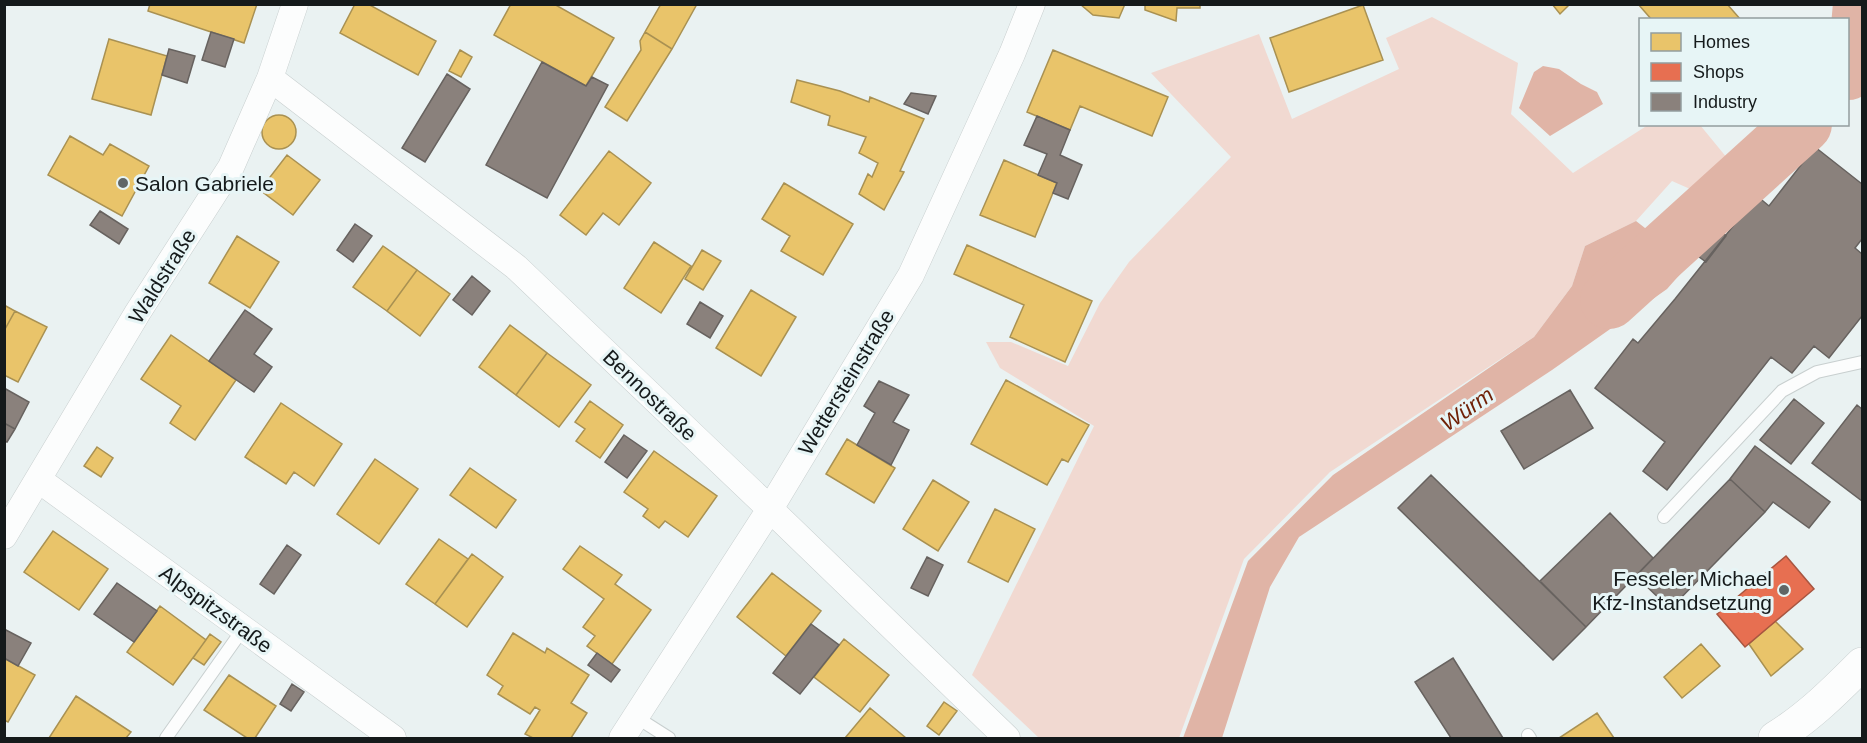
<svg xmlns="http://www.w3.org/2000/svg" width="1867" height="743" viewBox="0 0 1867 743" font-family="Arial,sans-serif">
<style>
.green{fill:#f1d9d1}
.water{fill:#e0b4a6}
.homes{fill:#e9c46a;stroke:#a99152;stroke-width:1.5}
.shops{fill:#e76f51;stroke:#a85641;stroke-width:1.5}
.industry{fill:#8a817c;stroke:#67625f;stroke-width:1.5}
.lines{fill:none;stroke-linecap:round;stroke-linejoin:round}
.river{stroke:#e0b4a6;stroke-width:58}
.service-casing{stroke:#c8cfcf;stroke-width:14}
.minor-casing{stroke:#c8cfcf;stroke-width:27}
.secondary-casing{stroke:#c8cfcf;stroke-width:34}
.service{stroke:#fcfdfd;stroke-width:12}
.minor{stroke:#fcfdfd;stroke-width:26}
.secondary{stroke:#fcfdfd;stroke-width:33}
.poi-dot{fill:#606666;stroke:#e7f5f6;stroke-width:2}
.labels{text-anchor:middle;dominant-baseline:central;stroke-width:6;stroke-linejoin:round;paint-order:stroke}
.poi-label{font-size:21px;fill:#151a1b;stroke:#e7f5f6;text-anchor:start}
.street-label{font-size:21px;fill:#151a1b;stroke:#e7f5f6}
.water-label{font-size:22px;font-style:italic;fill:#702107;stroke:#e7f5f6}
</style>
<rect width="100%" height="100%" fill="#eaf2f2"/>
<path class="green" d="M 1432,17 L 1518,63 L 1511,114 L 1573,173 L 1648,125 L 1700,125 L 1732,164 L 1706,196 L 1672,181 L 1636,221 L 1585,246 L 1572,286 L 1534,337 L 1330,472 L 1244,559 L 1179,738 L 1039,738 L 972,675 L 1094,426 L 1000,368 L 986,342 L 1011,342 L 1068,366 L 1100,303 L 1129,262 L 1231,157 L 1151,73 L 1259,34 L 1292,119 L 1399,69 L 1386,38 Z"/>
<path class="water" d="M 1543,66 L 1559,69 L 1581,84 L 1597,92 L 1603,104 L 1550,136 L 1519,108 L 1534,72 Z
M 1636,221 L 1690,263 L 1667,289 L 1552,370 L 1299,537 L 1270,587 L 1222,738 L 1183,738 L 1248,561 L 1333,475 L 1534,337 L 1572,286 L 1585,246 Z"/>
<path class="homes" d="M 150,4 L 257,4 L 244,43 L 148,11 Z
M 355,4 L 368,4 L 436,41 L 418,75 L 340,33 Z
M 511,4 L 554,4 L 614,38 L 586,86 L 494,35 Z
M 661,4 L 697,4 L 672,49 L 645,32 Z
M 1080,4 L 1125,4 L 1119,18 L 1093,15 Z
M 1145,4 L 1200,4 L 1200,8 L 1177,8 L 1176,21 L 1145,10 Z
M 1552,4 L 1570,4 L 1560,14 Z
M 1638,4 L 1727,4 L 1741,20 L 1652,20 Z
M 1363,5 L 1383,60 L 1289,92 L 1270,38 Z
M 645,32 L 672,49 L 627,121 L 605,107 L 641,50 L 640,41 Z
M 109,39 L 167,56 L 151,115 L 92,99 Z
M 460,50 L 472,57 L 461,77 L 449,71 Z
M 1053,50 L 1168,97 L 1152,136 L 1080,106 L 1070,130 L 1027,112 Z
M 797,80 L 840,91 L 869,102 L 870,97 L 924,119 L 900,171 L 904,172 L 884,210 L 859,194 L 868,174 L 872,177 L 878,163 L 859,153 L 866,137 L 828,125 L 830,116 L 791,102 Z
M262 132a17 17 0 1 1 34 0a17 17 0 1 1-34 0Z
M 70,136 L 103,155 L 110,144 L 149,166 L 122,216 L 48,175 Z
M 609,151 L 651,183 L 619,225 L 603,213 L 586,235 L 560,215 Z
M 287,155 L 320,180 L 293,215 L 260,190 Z
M 1004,160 L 1057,183 L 1035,237 L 980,215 Z
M 784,183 L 853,224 L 823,275 L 781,251 L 790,236 L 762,219 Z
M 237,236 L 279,262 L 250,308 L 209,283 Z
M 654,242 L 691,266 L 661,313 L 624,288 Z
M 967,245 L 1092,301 L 1065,362 L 1010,337 L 1024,305 L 954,274 Z
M 383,246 L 417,270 L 387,311 L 353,287 Z
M 702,250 L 721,261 L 703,290 L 685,279 Z
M 417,270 L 450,294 L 420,336 L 387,311 Z
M 751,290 L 796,317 L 761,376 L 716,348 Z
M 4,305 L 15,311 L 4,331 Z
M 15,311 L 47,327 L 18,382 L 4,375 L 4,331 Z
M 510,325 L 547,353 L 516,395 L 479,367 Z
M 171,335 L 236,380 L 195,440 L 170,423 L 181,406 L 141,379 Z
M 547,353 L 591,385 L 559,427 L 516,395 Z
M 1006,380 L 1089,425 L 1068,462 L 1062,459 L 1047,485 L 971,444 Z
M 590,401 L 623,425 L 600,458 L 576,441 L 585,429 L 575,422 Z
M 281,403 L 342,444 L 314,486 L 294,472 L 286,484 L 245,457 Z
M 847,439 L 895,468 L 874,503 L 826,474 Z
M 97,447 L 113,458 L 101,477 L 84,466 Z
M 654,451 L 717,496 L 688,537 L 665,521 L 659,528 L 643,516 L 648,509 L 624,492 Z
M 375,459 L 418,489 L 379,544 L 337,514 Z
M 470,468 L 516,500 L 496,528 L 450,495 Z
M 933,480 L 969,502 L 938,551 L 903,529 Z
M 995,509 L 1035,529 L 1008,582 L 968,562 Z
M 53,531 L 108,569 L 79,610 L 24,572 Z
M 439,539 L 468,559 L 435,604 L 406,584 Z
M 580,546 L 622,575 L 615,584 L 651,610 L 612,664 L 587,646 L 595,636 L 583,627 L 604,599 L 563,569 Z
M 472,554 L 503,577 L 467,627 L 435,604 Z
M 772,573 L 821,611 L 786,656 L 737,617 Z
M 160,606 L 206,640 L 173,685 L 127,652 Z
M 1775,621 L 1803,649 L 1771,676 L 1749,644 Z
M 513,633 L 545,653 L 547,648 L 589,675 L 571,703 L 587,713 L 571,738 L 533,738 L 525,734 L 540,710 L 535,707 L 530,714 L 498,694 L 503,686 L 487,675 Z
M 210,634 L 221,642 L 204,665 L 193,658 Z
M 844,639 L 889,675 L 860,712 L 814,677 Z
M 1701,644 L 1720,666 L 1682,698 L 1664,677 Z
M 4,658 L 35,675 L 8,722 L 4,720 Z
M 229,675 L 276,706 L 255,738 L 247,738 L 204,710 Z
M 76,696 L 131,732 L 126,738 L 49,738 Z
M 944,702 L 957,711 L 939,735 L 927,726 Z
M 870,708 L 906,738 L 845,738 Z
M 1597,713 L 1614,738 L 1559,738 Z"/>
<path class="shops" d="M 1786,556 L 1814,589 L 1745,647 L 1717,614 Z"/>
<path class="industry" d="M 211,32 L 234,39 L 225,67 L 202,60 Z
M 169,49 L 195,56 L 187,83 L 162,75 Z
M 542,62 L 586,86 L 592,77 L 608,85 L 547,198 L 486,165 Z
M 447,74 L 470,89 L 425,162 L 402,148 Z
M 911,93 L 936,96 L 928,114 L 904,104 Z
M 1037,116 L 1070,130 L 1060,155 L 1082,165 L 1068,199 L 1053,193 L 1057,183 L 1038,175 L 1047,154 L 1024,145 Z
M 1815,147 L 1862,184 L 1862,239 L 1855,248 L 1862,254 L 1862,316 L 1829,358 L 1814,346 L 1792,373 L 1771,357 L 1667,490 L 1643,471 L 1665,442 L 1595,388 L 1633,339 L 1638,343 L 1675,299 L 1757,196 L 1769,206 Z
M 1677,201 L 1726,236 L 1706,262 L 1657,226 Z
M 100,211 L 128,229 L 119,244 L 90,225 Z
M 355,224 L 372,236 L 353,262 L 337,250 Z
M 472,276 L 490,291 L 472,315 L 453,300 Z
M 700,302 L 723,316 L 710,338 L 687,324 Z
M 245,310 L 272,329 L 254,354 L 272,367 L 254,392 L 209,361 Z
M 879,381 L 909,395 L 893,422 L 909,430 L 891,465 L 857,445 L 875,413 L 864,406 Z
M 4,388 L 29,402 L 15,429 L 4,423 Z
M 1570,390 L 1593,428 L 1524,469 L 1501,431 Z
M 1794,399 L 1824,423 L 1791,464 L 1760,440 Z
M 1857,405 L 1862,409 L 1862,501 L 1812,463 Z
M 4,423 L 15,429 L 7,442 L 4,441 Z
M 624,435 L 647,451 L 627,478 L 605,462 Z
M 1755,446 L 1830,502 L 1809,528 L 1773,502 L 1765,512 L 1730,479 Z
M 1431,475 L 1586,627 L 1553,660 L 1398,508 Z
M 1730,479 L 1765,512 L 1670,609 L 1636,576 Z
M 1610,513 L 1653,558 L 1586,627 L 1540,581 Z
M 287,545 L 301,555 L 274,594 L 260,584 Z
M 927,557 L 943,565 L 928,596 L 911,588 Z
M 117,583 L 157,611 L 134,642 L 94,614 Z
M 811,624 L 839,645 L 800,694 L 773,673 Z
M 4,629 L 31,643 L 18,666 L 4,658 Z
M 597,653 L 620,670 L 611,682 L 588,665 Z
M 1453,658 L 1503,738 L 1451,738 L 1415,682 Z
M 292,684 L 304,692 L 291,711 L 280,704 Z"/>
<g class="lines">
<path class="river" d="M 1848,71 L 1858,49 L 1862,4
M 1609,300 L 1803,124"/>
<defs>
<path id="service" d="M 1664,517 L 1782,391 L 1817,372 L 1862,362
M 636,717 L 669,738
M 1528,735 L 1530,738
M 166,738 L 243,629"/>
<path id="minor" d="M 270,78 L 516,267 L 770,509 L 1007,738
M 39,480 L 393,738
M 4,536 L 138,312 L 231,167 L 270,78 L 295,4
M 622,738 L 770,509 L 911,275 L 1012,54 L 1032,4"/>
<path id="secondary" d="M 1775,738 C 1808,718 1835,691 1862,664"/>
</defs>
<use href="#service" class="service-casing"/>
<use href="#minor" class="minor-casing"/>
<use href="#secondary" class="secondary-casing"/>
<use href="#service" class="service"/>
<use href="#minor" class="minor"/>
<use href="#secondary" class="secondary"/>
</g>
<g class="poi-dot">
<circle cx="123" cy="183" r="6"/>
<circle cx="1784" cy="590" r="6"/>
</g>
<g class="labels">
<g class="poi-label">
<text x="135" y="183">Salon Gabriele</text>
<text x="1772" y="578" text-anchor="end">Fesseler Michael<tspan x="1772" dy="24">Kfz-Instandsetzung</tspan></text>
</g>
<g class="street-label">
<text transform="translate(162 276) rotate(-58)">Waldstraße</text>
<text transform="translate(846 382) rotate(-59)">Wettersteinstraße</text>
<text transform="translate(650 395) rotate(44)">Bennostraße</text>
<text transform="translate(216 609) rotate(36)">Alpspitzstraße</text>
</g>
<g class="water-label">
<text transform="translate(1467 409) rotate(-35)">Würm</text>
</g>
</g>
<rect width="1867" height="743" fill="none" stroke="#151a1b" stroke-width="12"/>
<rect x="1639" y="18" width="210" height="108" fill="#e7f5f6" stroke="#939d9e" stroke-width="1.5"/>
<rect x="1651" y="33" width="30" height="18" fill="#e9c46a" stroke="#939d9e" stroke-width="1.5"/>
<text x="1693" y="48" font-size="18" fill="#151a1b">Homes</text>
<rect x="1651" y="63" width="30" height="18" fill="#e76f51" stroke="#939d9e" stroke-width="1.5"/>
<text x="1693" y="78" font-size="18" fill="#151a1b">Shops</text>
<rect x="1651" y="93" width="30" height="18" fill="#8a817c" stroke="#939d9e" stroke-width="1.5"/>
<text x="1693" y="108" font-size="18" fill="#151a1b">Industry</text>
</svg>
